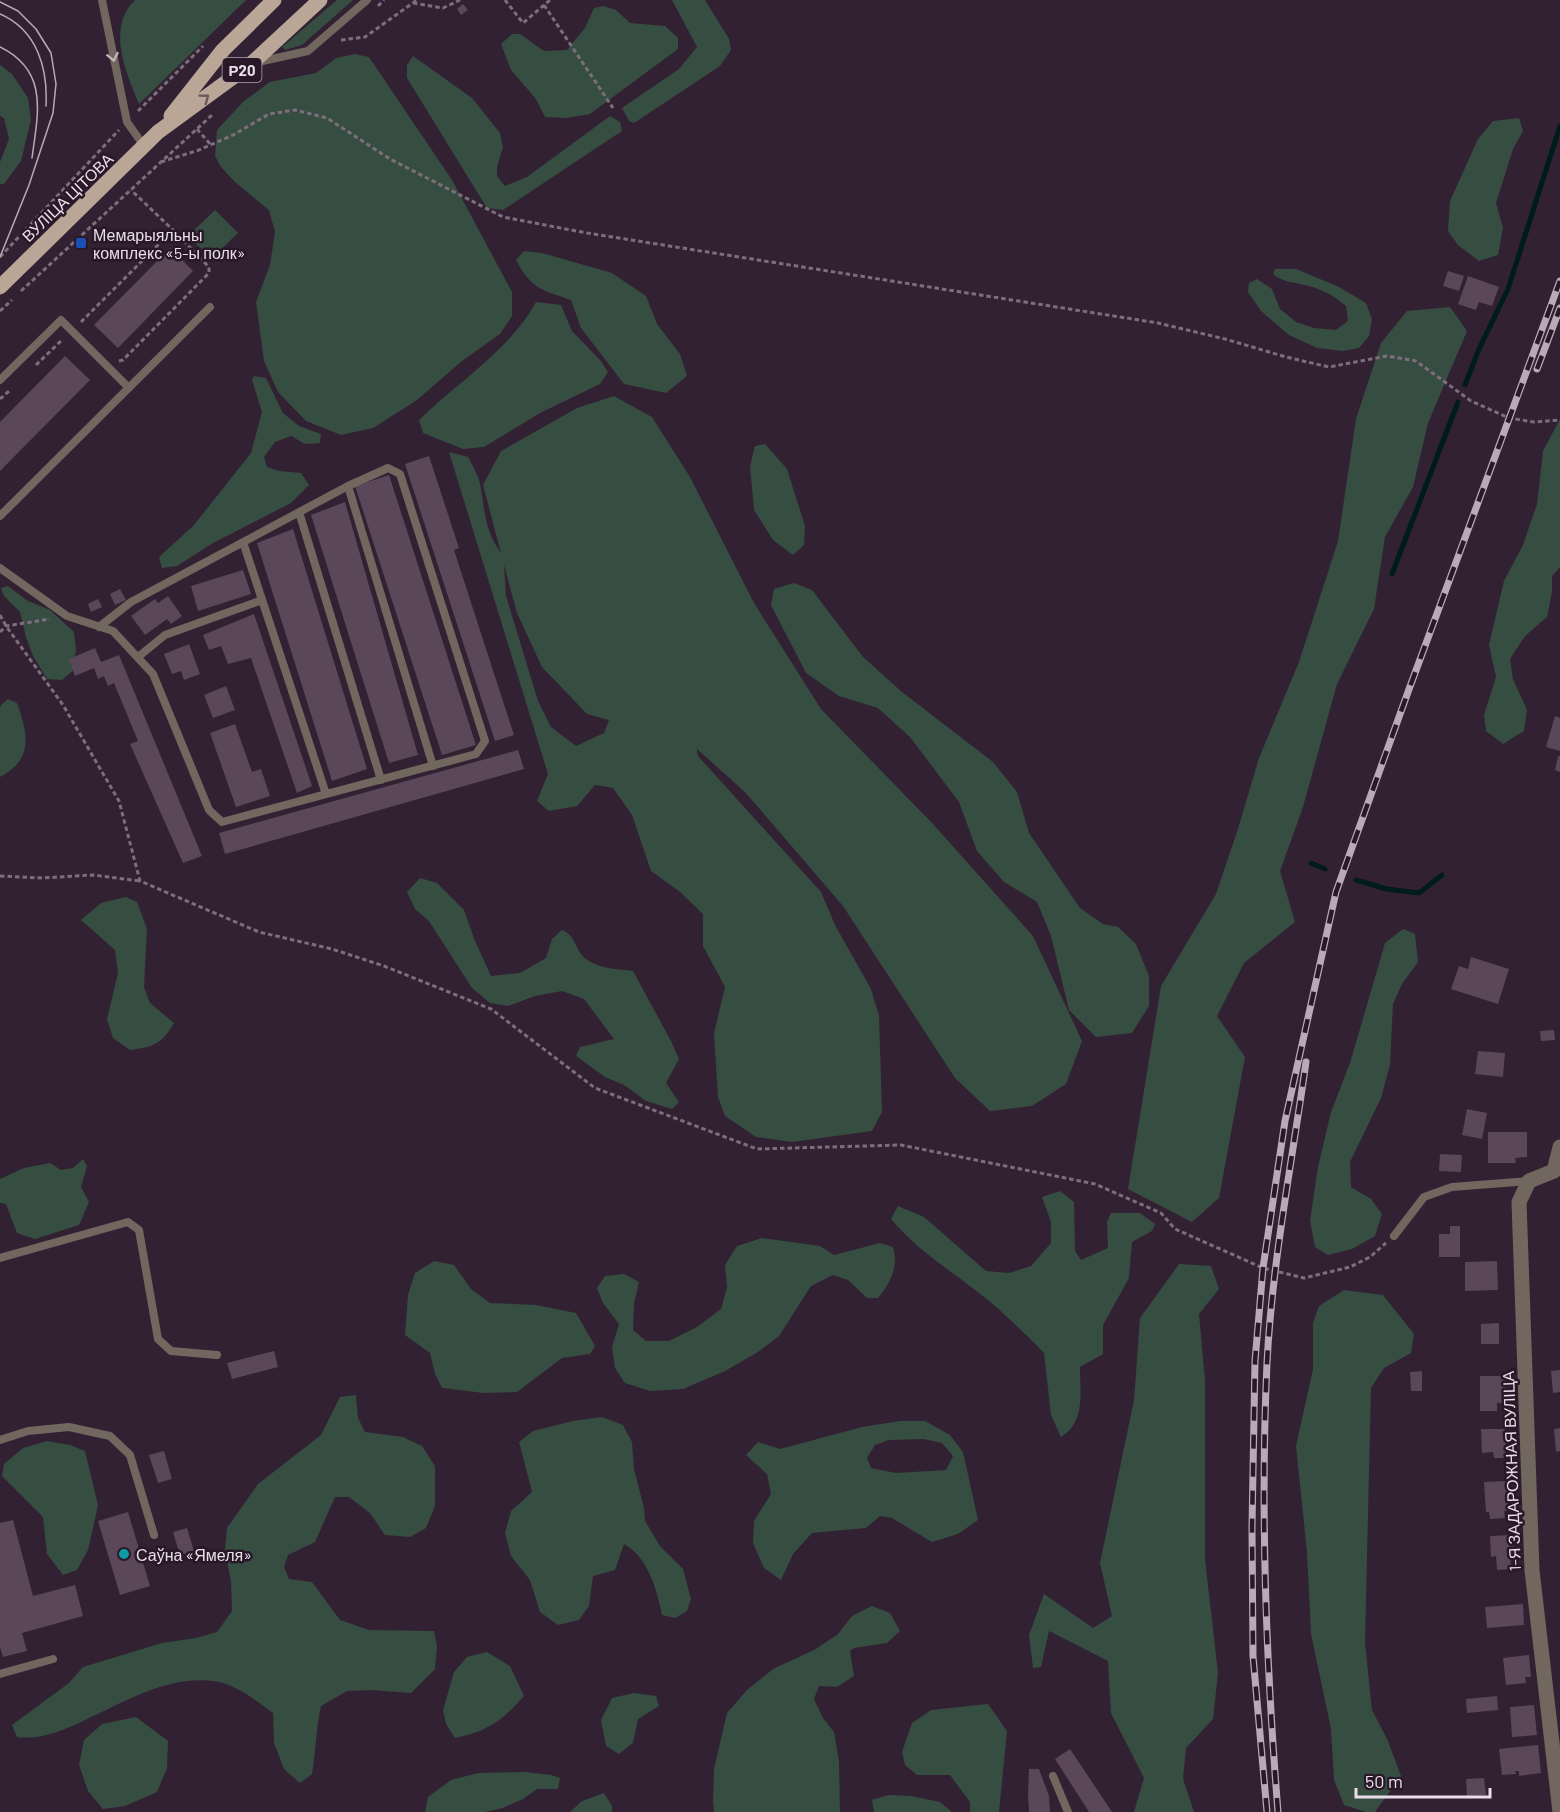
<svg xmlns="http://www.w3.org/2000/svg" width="1560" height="1812" viewBox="0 0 1560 1812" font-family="Barlow,sans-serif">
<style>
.green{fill:#364d41;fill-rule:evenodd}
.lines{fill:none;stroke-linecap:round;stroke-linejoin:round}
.stream{stroke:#001b1c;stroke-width:5}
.building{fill:#5a4759}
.path{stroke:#7d6e7d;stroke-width:3;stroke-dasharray:4.5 3;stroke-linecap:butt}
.lane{stroke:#71675f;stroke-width:8}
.street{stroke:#71675f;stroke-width:15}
.primary{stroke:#baa696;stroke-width:15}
.tram{stroke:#b8abb7;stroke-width:1.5}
.rail-casing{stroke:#b8abb7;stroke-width:7}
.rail{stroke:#281828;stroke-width:4.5;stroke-dasharray:14;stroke-linecap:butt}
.oneway{stroke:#c0b5b9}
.oneway2{stroke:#6a585a}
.transit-dot{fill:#1a4fb4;stroke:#281828;stroke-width:2}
.culture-dot{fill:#0f9aa8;stroke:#281828;stroke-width:2}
.labels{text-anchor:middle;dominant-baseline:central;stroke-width:5;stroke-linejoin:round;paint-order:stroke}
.shield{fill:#281828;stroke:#b0a3af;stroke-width:1.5}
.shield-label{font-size:15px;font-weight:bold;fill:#eadfe9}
.street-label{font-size:16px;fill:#eadfe9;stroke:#281828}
.poi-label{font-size:16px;fill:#eadfe9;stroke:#281828;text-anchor:start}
</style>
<rect width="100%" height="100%" fill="#322132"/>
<path class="green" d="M 135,0 L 246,0 L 139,104 C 126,73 106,28 135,0 Z
M 337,0 L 353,0 L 302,45 L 285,50 L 282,47 Z
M 672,0 L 705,0 L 729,39 L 731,50 L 720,66 L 634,123 L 629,121 L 622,108 L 679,69 L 697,47 Z
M 603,6 L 616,10 L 630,23 L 665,26 L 678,38 L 678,49 L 590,114 L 566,118 L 545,117 L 536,99 L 511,70 L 501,44 L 512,34 L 520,34 L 544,51 L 567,50 L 585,28 L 594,8 Z
M 355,54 L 369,57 L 452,180 L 512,292 L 512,316 L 500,334 L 462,361 L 417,400 L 373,428 L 341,435 L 306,421 L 278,392 L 264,361 L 256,302 L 270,265 L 275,232 L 269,210 L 235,182 L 221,167 L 215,156 L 217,130 L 244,101 L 270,82 L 316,73 L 336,58 Z
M 413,56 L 472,98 L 500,133 L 503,147 L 497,167 L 497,176 L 505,186 L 527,177 L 610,116 L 620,122 L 622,131 L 503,210 L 487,208 L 407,78 L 407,65 Z
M 0,65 L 12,74 L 28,98 L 31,120 L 21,161 L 4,184 L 0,184 L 0,162 L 9,139 L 4,118 L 0,116 Z
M 1519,118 L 1523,131 L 1513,149 L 1496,203 L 1503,228 L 1498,255 L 1479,261 L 1458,245 L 1448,231 L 1450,201 L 1478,139 L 1493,121 Z
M 215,210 L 238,233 L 211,259 L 188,236 Z
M 524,251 L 542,253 L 612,273 L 646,296 L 657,324 L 680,354 L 687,376 L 666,393 L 624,384 L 581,328 L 571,300 C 542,290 531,289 516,260 Z
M 1275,269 L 1296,269 L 1339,287 L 1366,303 L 1372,319 L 1369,336 L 1359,348 L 1343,351 L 1317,348 L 1289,335 L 1261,311 L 1248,292 L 1249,283 L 1257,279 L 1272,289 L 1280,309 L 1296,322 L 1314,328 L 1336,330 L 1348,321 L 1346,306 C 1334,296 1324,290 1309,286 C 1296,282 1283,283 1273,274 Z
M 536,302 L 561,305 L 572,331 L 601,361 L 608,372 L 600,384 L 540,413 L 484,447 L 463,449 L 423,433 L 419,420 C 458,382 510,350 536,302 Z
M 1450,307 L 1467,331 L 1428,423 L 1413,487 L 1385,537 L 1374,609 L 1337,684 L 1303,807 L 1280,871 L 1295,922 L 1244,963 L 1217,1016 L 1245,1057 L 1219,1198 L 1192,1222 L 1128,1189 L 1161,986 L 1216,894 L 1238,829 L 1259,758 L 1299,662 L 1338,541 L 1356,419 L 1381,343 L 1407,311 Z
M 254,376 L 266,378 L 283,413 L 299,426 L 321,434 L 320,443 L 305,444 L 291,436 L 275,442 L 264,457 L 267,467 L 279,471 L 301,473 L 309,485 L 291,503 L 213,543 L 177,566 L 162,568 L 159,557 L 194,525 L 251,453 L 262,412 L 252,380 Z
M 614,396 L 652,417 L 690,477 L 754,603 L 821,709 L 933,824 L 1033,936 L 1082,1041 L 1066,1084 L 1032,1106 L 990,1111 L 955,1078 L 843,906 L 745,792 L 697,749 L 698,756 L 821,892 L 835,925 L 871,989 L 879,1016 L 882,1112 L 872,1131 L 792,1142 L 756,1137 L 725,1116 L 718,1097 L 714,1033 L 725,987 L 703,946 L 703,914 L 679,891 L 651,871 L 632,815 L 613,788 L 595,785 L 577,806 L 549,811 L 537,801 L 548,774 L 449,452 L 468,457 C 472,465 478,474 480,484 C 485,509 484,530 501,553 L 483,485 L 501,451 L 577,408 ZM 504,565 L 517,613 L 542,667 L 587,714 L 609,720 L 604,733 L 576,746 L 551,727 L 538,701 L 506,596 Z
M 1560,419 L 1560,567 L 1552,576 L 1552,592 L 1547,617 L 1525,636 L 1510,659 L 1513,679 L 1527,710 L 1524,731 L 1503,744 L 1486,731 L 1484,715 L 1496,677 L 1489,645 L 1504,581 L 1523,545 L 1537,504 L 1543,451 Z
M 765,444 L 787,469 L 805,526 L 804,545 L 793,555 L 773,540 L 754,510 L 750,466 L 755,446 Z
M 794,583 L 812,590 L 863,657 L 902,692 L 993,762 L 1017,792 L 1029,833 L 1080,908 L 1103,924 L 1118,927 L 1136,944 L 1149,976 L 1149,1006 L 1132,1033 L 1096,1037 L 1069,1010 L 1051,936 L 1037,902 L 1004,882 L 977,851 L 959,802 L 910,737 L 878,708 L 839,696 L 806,673 L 771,605 L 774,589 Z
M 8,586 L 28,601 L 50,610 L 74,632 L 76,649 L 74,670 L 62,680 L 47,679 L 33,656 L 26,637 L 20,612 L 4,596 L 1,588 Z
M 8,699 L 17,703 C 28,734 34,759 0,777 L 0,708 L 1,705 Z
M 420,878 L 437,883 L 464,910 L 475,941 L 491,976 L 520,973 L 546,958 L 552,939 L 562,930 C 576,935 576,952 586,959 C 599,969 618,969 633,971 L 671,1041 L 679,1059 L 666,1083 L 679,1102 L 672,1109 L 646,1101 L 624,1085 L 605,1077 L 576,1056 L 580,1047 L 614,1039 L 584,999 L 562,991 L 535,996 L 508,1006 L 490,1003 L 472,988 L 429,921 L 415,909 L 407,892 Z
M 126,897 L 137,902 L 147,929 L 144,987 L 150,1003 L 174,1023 C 162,1044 153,1047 130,1050 L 113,1038 L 107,1019 L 118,973 L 115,950 L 81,920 L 101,903 Z
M 1403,929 L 1415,934 L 1418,962 L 1402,984 L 1393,1004 L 1390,1065 L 1381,1098 L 1350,1162 L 1351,1187 L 1371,1199 L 1382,1214 L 1375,1236 L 1352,1249 L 1328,1255 L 1315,1247 L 1310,1221 L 1318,1167 L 1331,1112 L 1350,1063 L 1385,943 Z
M 83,1159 L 87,1166 L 81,1187 L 89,1202 L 79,1225 L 35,1239 L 17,1233 L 6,1204 L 0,1203 L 0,1179 L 24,1168 L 50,1163 L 61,1170 L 73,1168 Z
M 1060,1191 L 1074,1202 L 1075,1251 L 1081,1260 L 1108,1248 L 1107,1222 L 1111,1213 L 1140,1213 L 1155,1224 L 1152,1231 L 1132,1242 L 1129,1278 L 1103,1325 L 1103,1354 L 1080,1367 C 1080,1391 1086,1422 1061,1437 L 1051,1415 L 1044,1353 C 1028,1337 1011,1320 994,1305 C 960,1276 920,1254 891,1219 L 898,1206 L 924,1217 L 986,1271 L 1009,1273 L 1031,1266 L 1051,1243 L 1051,1222 L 1042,1197 Z
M 762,1238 L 820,1246 L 834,1255 L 880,1243 L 893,1247 C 899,1266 890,1284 878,1298 L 867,1298 L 848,1280 L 833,1275 L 811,1286 L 779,1336 L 758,1352 L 725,1371 L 683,1389 L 650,1391 L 625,1383 L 615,1368 L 612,1347 L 619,1324 L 603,1303 L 597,1288 L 605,1276 L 624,1274 L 639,1282 L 634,1304 L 633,1330 L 646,1341 L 669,1341 L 697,1327 L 721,1309 L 727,1287 L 725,1265 L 737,1246 Z
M 434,1261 L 454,1265 L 471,1289 L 490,1303 L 536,1305 L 576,1313 L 595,1346 L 590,1354 L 562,1358 L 517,1392 L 484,1393 L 442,1388 L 435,1374 L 430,1353 L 405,1335 L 408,1295 L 415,1273 Z
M 1179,1264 L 1211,1266 L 1219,1289 L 1199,1314 L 1205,1381 L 1205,1559 L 1218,1673 L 1213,1719 L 1186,1748 L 1183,1779 L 1194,1812 L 1134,1812 L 1144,1778 L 1111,1713 L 1108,1661 L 1049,1631 L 1041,1667 L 1033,1668 L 1029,1635 L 1044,1594 L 1093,1628 L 1112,1616 L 1100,1563 L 1134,1400 L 1140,1318 Z
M 1344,1290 L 1383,1295 L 1414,1334 L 1411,1353 L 1384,1368 L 1371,1388 L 1365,1643 L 1372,1710 L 1388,1741 L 1401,1776 L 1375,1812 L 1366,1812 L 1344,1805 L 1334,1780 L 1331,1729 L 1311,1634 L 1307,1552 L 1296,1446 L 1313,1369 L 1313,1323 L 1319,1306 Z
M 356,1395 L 358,1418 L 365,1432 L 403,1437 L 422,1446 L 435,1466 L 435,1506 L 426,1528 L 410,1537 L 385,1535 L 370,1513 L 349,1497 L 335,1497 L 315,1542 L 288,1555 L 284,1567 L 289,1579 L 312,1582 L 340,1620 L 369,1630 L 434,1631 L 437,1647 L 435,1669 L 411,1693 L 371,1690 L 347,1691 L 321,1706 C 316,1728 316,1751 312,1774 L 300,1783 L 284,1769 L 274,1743 L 273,1713 C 257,1701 234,1683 213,1681 C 165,1676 125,1702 83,1721 C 62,1731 41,1740 17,1737 L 12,1725 L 69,1683 L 83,1667 L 162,1643 L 196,1638 L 217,1632 L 232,1611 L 231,1582 L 225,1551 L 227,1528 L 258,1484 L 321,1435 L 340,1397 Z
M 602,1417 L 623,1425 L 632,1442 L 634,1469 L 644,1508 L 645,1521 L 660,1546 L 683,1569 L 691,1599 L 687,1611 L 675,1618 L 662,1615 C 657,1590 648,1557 624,1544 L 615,1570 L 593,1576 L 589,1606 L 579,1620 L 558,1625 L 540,1612 L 530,1580 L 511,1556 L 505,1533 L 511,1511 L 532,1492 L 519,1442 L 533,1431 L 573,1421 Z
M 900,1421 L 925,1421 L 950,1435 L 963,1452 L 978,1520 L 958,1534 L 932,1542 L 892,1518 L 880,1516 L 866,1528 L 812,1533 L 793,1554 L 781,1580 L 764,1568 L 753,1543 L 754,1521 L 771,1494 L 767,1474 L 746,1455 L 758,1442 L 780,1449 L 862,1427 ZM 924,1439 L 942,1443 L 953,1456 L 946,1470 L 896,1473 L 871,1468 L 867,1458 L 875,1445 L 889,1440 Z
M 47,1441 L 70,1445 L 85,1451 L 98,1505 L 88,1550 L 77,1570 L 63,1575 L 47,1554 L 43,1517 L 2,1476 L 4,1464 L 23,1448 Z
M 872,1606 L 890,1613 L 900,1631 L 887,1643 L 854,1648 L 850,1651 L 854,1676 L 837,1687 L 819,1686 L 814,1699 L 823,1718 L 834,1732 L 839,1761 L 840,1812 L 714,1812 L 713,1801 L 714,1769 L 727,1713 L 747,1690 L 773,1669 L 816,1649 L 838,1634 L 852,1616 Z
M 487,1652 L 510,1666 L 524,1696 C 503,1720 487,1732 455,1738 L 446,1724 L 443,1710 L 454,1672 L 467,1657 Z
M 634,1693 L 656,1696 L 659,1706 L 638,1719 L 633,1743 L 619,1754 L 606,1746 L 601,1720 L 612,1698 Z
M 988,1704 L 1007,1731 L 999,1812 L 970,1812 L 970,1802 L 950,1775 L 917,1775 L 905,1765 L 902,1752 L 912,1723 L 931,1710 Z
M 136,1717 L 168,1741 L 167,1768 L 157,1792 L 125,1806 L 103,1809 L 88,1791 L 79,1765 L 84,1740 L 102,1724 Z
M 525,1772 L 551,1775 L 560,1778 L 558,1789 L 537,1789 L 523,1799 L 503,1808 L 485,1812 L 425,1812 L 428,1797 L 451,1780 L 478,1773 Z
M 604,1793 L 612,1806 L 612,1812 L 570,1812 L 582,1801 Z
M 888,1795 L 911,1796 L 940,1802 L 952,1812 L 874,1812 L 872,1800 Z"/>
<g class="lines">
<path class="stream" d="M 1465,385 L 1479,349 L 1508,289 L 1560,126
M 1392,574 L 1458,402
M 1311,863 L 1325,869
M 1356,880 L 1387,889 L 1419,893 L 1442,875"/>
</g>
<path class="building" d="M 463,4 L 468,10 L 461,15 L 457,9 Z
M 170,248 L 193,271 L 118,348 L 94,325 Z
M 1448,271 L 1464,276 L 1459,291 L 1443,286 Z
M 1468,276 L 1499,287 L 1492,306 L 1479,302 L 1476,310 L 1458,304 Z
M 65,356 L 90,380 L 0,471 L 0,422 Z
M 429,456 L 459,548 L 454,550 L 514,735 L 495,741 L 405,464 Z
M 389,475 L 476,745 L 442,755 L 355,486 Z
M 345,502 L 418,755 L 389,763 L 311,515 Z
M 293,529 L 367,769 L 332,781 L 257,543 Z
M 243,570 L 251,594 L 198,611 L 191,586 Z
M 120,589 L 126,600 L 115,605 L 110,594 Z
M 168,596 L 182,616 L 171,624 L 167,619 L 145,635 L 131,616 L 155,599 L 158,603 Z
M 98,599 L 102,607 L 91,612 L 88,604 Z
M 254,614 L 312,786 L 297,793 L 251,658 L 228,664 L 221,646 L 209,650 L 203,635 Z
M 189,644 L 200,674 L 184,680 L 181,671 L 172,674 L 164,654 Z
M 95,648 L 101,662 L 119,655 L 202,856 L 183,863 L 130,744 L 138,741 L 114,683 L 108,686 L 104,676 L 98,679 L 94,668 L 75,676 L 69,659 Z
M 226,686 L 235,710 L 213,718 L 204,695 Z
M 1555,716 L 1560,718 L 1560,751 L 1546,747 Z
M 235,724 L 252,772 L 261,769 L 270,796 L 236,807 L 210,733 Z
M 518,750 L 524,769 L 225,854 L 219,833 Z
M 1558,756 L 1560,756 L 1560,772 L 1555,770 Z
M 1471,957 L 1509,969 L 1498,1004 L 1451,989 L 1459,966 L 1468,969 Z
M 1554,1030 L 1555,1040 L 1541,1041 L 1540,1031 Z
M 1478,1051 L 1505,1053 L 1503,1077 L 1475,1074 Z
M 1467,1109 L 1487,1113 L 1482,1139 L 1462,1135 Z
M 1488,1132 L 1527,1132 L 1527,1157 L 1515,1158 L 1516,1163 L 1488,1163 Z
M 1440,1154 L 1462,1155 L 1461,1172 L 1439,1171 Z
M 1450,1226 L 1460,1226 L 1460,1257 L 1439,1257 L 1439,1234 L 1450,1234 Z
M 1497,1261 L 1498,1290 L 1465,1291 L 1465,1262 Z
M 1499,1323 L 1499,1344 L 1481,1344 L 1481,1324 Z
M 274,1351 L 278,1367 L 232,1379 L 227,1363 Z
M 1560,1370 L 1560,1392 L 1553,1393 L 1551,1371 Z
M 1422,1371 L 1422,1391 L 1411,1391 L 1410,1372 Z
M 1480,1376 L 1505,1376 L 1505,1403 L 1497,1403 L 1497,1411 L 1480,1411 Z
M 1560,1428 L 1560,1451 L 1556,1452 L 1554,1429 Z
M 1481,1429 L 1505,1429 L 1506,1458 L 1494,1458 L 1493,1452 L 1482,1453 Z
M 164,1451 L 172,1479 L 158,1483 L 149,1455 Z
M 1507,1481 L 1509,1511 L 1504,1511 L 1505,1518 L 1490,1519 L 1489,1512 L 1486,1512 L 1484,1482 Z
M 128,1512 L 150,1586 L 120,1595 L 98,1521 Z
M 13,1520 L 33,1596 L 75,1585 L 83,1616 L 22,1633 L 27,1651 L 3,1657 L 0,1647 L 0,1523 Z
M 187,1528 L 194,1551 L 180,1555 L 173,1532 Z
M 1513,1535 L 1514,1554 L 1510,1554 L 1511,1569 L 1497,1570 L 1496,1556 L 1491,1557 L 1490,1536 Z
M 1523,1604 L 1524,1625 L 1487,1628 L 1485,1607 Z
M 1529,1655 L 1531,1677 L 1525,1677 L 1526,1683 L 1506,1685 L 1503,1658 Z
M 1497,1696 L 1498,1710 L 1467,1713 L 1466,1699 Z
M 1534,1705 L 1537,1735 L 1512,1737 L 1510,1707 Z
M 1538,1745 L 1541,1773 L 1519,1776 L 1519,1771 L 1515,1771 L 1516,1774 L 1502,1775 L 1499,1749 Z
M 1070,1749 L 1112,1812 L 1089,1812 L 1055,1759 Z
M 1029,1769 L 1039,1769 L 1049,1796 L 1050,1812 L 1029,1812 L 1028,1795 Z
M 1484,1778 L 1486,1795 L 1467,1796 L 1466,1779 Z"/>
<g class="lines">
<path class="path" d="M 505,0 L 523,23 L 550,0
M 413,3 L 443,8 L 460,0
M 544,5 L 613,108
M 378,6 L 384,0
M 341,40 L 365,37 L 417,0
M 138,111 L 203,46
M 197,129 L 211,145
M 161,162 L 199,150 L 233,135 L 269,114 L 295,110 L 327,118 L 390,159 L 503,217 L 587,233 L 1158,323 L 1225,339 L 1286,357 L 1329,367 L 1387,356 L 1416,361 L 1471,401 L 1509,418 L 1534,422 L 1560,420
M 0,257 L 119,130
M 21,291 L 212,115
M 0,311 L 12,300
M 81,322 L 173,230 L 131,190
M 119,361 L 123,360 L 209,273 L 209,267 L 173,230
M 36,365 L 63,339
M 0,399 L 9,391
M 0,615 L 6,626 L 63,705 L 119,801 L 140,881 L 259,932 L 332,949 L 384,966 L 491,1009 L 595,1088 L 757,1149 L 901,1145 L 1095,1184 L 1161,1213 L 1175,1229 L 1263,1268 L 1304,1278 L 1350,1267 L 1370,1257 L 1386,1243
M 0,632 L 6,626 L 50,619
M 0,876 L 42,878 L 93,875 L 140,881"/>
<path class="lane" d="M 102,0 L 127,122 L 144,146
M 258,62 L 308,51 L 367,0
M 0,380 L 61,320 L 129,388
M 348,486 L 433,766
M 299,512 L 381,780
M 0,516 L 210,307
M 243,542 L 326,794
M 0,568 L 67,616 L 113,631 L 153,674 L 209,810 L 222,822 L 476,754 L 485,741 L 400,474 L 388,468 L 348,486 L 131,602 L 99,627
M 138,657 L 165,635 L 262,600
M 1394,1236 L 1424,1197 L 1452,1187 L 1528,1181
M 0,1258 L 128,1222 L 139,1230 L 158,1339 L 171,1351 L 217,1355
M 0,1440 L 28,1431 L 69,1427 L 110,1436 L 130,1455 L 154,1535
M 0,1674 L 53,1659
M 1053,1776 L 1068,1812"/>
<path class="street" d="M 1560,1812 L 1532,1570 L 1519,1202 L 1529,1181 L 1554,1171 L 1560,1147"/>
<path class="primary" d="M 171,116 L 223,50 L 274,0
M 0,287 L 158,132 L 251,64 L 320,0"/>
<path class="tram" d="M 0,2 L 18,11 L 36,29 L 51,53 L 56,84 L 53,113 L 29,185 L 0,257
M 0,14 C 37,30 48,68 46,106
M 0,47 C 49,71 38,113 32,158"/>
<defs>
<path id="rail" d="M 1537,369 L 1560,308
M 1267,1812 L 1253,1656 L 1252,1527 L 1255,1361 L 1263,1268 L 1285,1121 L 1336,892 L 1408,692 L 1560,281
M 1278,1812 C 1266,1663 1260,1513 1267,1363 C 1272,1263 1292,1162 1306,1062"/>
</defs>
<use href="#rail" class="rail-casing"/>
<use href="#rail" class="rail"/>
</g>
<defs><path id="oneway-chevron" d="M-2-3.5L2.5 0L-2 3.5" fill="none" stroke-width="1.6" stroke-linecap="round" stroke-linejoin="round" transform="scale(1.5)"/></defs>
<use class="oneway" href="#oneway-chevron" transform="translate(113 57) rotate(78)"/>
<use class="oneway2" href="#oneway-chevron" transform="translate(205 98) rotate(-37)"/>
<rect class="transit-dot" x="75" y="237" width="12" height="12" rx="3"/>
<circle class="culture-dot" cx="124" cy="1554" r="6"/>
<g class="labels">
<rect class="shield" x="222.5" y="58" width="39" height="24" rx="4.5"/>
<g class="shield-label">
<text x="242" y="70">Р20</text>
</g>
<g class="street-label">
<text transform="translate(67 197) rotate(-44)">ВУЛІЦА ЦІТОВА</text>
<text transform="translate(1511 1471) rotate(-92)">1-Я ЗАДАРОЖНАЯ ВУЛІЦА</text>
</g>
<g class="poi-label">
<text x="93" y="234">Мемарыяльны<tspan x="93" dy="18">комплекс «5-ы полк»</tspan></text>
<text x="136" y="1554">Саўна «Ямеля»</text>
</g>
</g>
<path d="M1356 1788v9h134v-9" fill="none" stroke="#eadfe9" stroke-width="3"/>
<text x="1365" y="1788" font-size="18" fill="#eadfe9" stroke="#281828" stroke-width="4.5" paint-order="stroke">50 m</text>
</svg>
